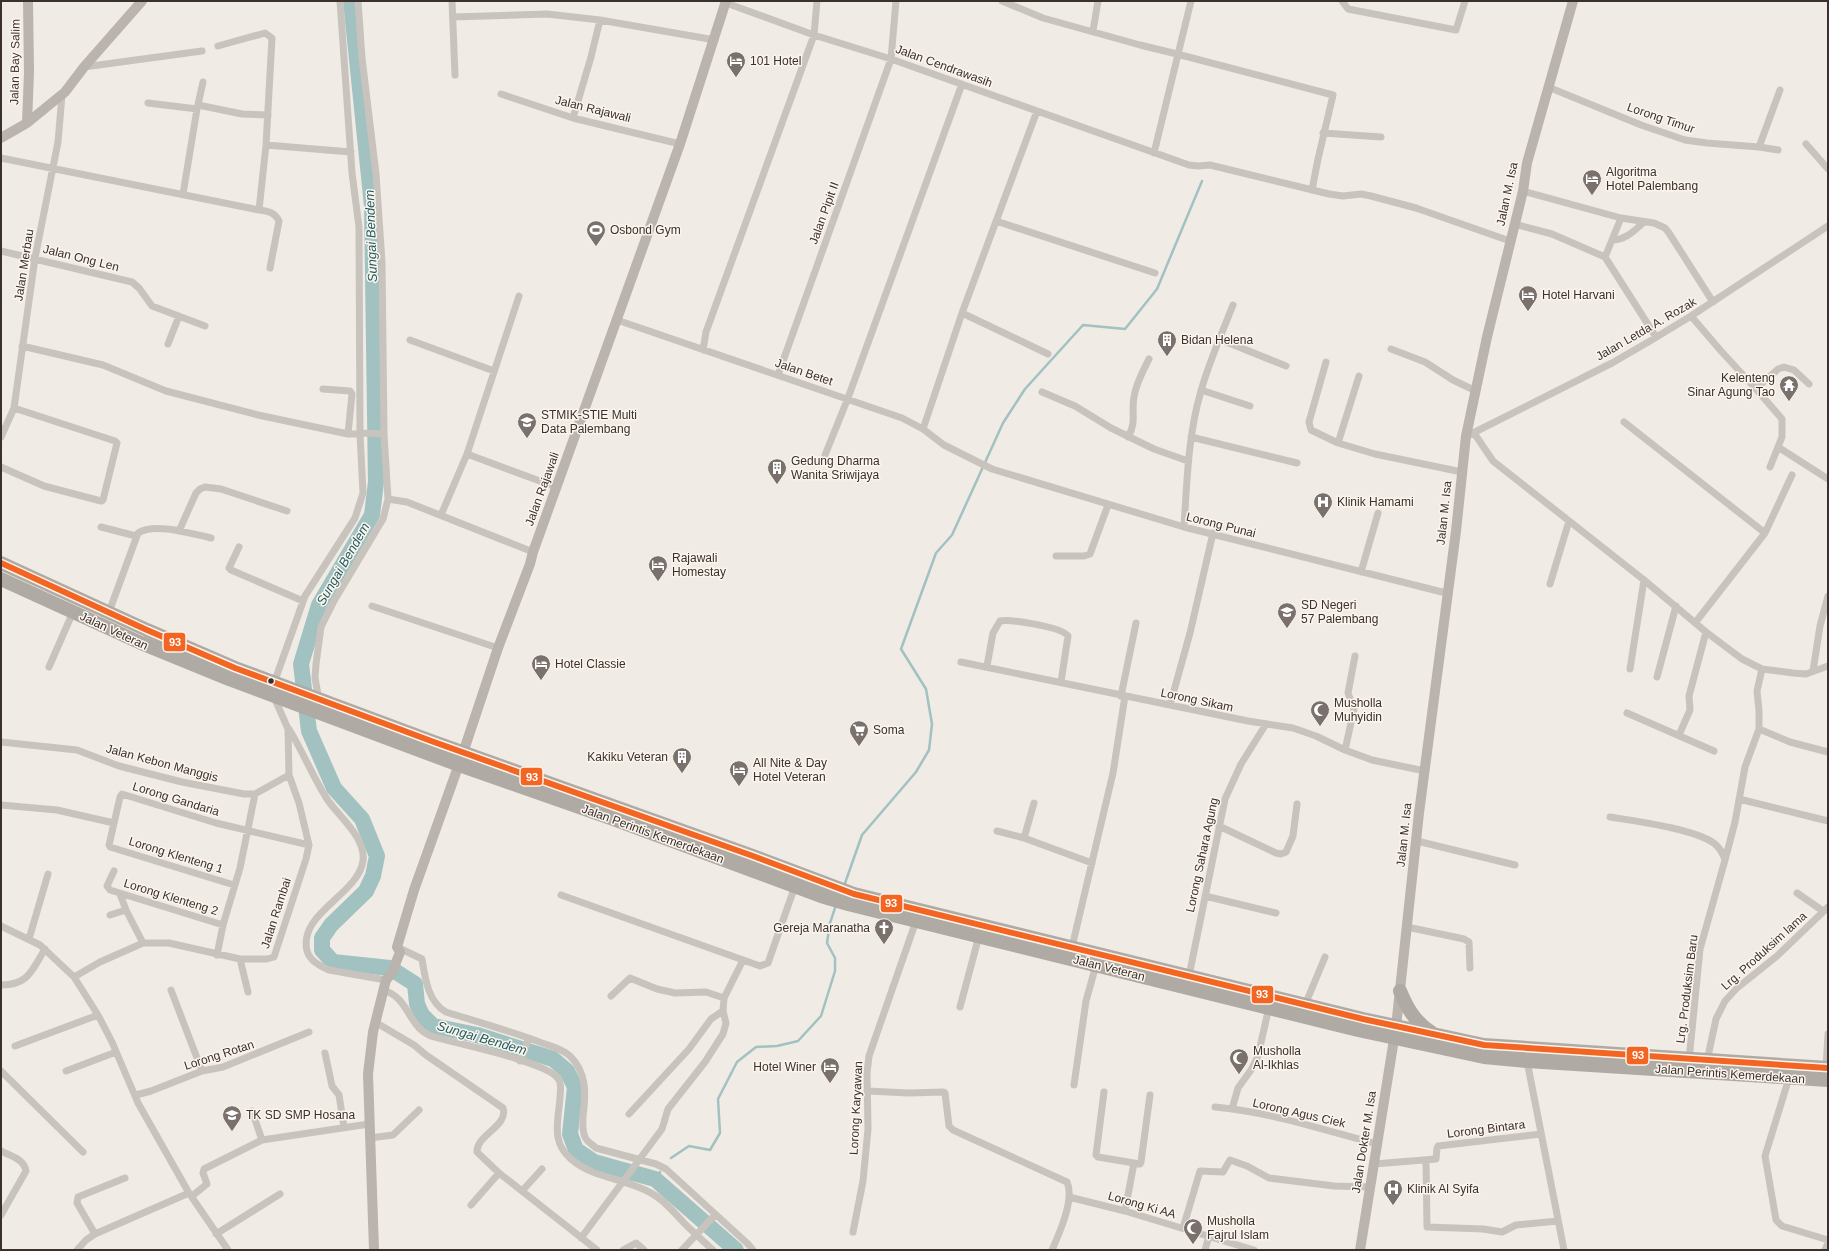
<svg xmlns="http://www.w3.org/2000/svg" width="1829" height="1251" viewBox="0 0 1829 1251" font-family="Arial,sans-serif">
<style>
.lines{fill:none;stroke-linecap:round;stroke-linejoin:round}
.stream{stroke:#a1c2c1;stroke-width:2.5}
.river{stroke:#a1c2c1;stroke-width:16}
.street{stroke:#c9c3be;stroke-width:7}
.secondary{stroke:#bab3ae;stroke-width:10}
.highway{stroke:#afaaa4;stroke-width:14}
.bus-1-casing{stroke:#fbf5ee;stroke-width:9}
.bus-1{stroke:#f26522;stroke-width:6}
.bus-dot{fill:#3b302b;stroke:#fbf5ee;stroke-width:1.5}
.labels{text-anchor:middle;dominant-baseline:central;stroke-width:3;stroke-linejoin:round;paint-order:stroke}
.poi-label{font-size:12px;fill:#3b302b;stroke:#fbf5ee;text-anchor:start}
.street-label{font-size:12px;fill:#3b302b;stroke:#fbf5ee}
.water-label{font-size:13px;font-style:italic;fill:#1f5a5e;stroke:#fbf5ee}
.line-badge{stroke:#fbf5ee;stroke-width:1.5}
.badge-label{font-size:11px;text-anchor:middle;font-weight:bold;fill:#fff}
</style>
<rect width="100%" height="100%" fill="#f0ebe5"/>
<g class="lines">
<path class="stream" d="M 844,886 L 862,835 L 916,772 L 929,750 L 932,724 L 926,689 L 901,649 L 936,553 L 952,535 L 1003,423 L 1025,389 L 1083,325 L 1125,329 L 1157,289 L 1202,181
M 671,1158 L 689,1146 L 710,1150 L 720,1133 L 718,1099 L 737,1062 L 756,1047 L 777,1046 L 798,1041 L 821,1016 L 835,971 L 835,958 L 827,943 L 830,923 L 836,905
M 655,1179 L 660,1172"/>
<path class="river" d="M 351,1 L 372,206 L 376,482 L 372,515 L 319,605 L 301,664 L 309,731 L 334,788 L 362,819 L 377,856 L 373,876 L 366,891 L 331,925 L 322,938 L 322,950 L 333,962 L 390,968 L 415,984 L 417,1004 L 422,1015 L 433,1026 L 477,1035 L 553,1059 L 567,1071 L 575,1087 L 570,1134 L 576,1150 L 594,1162 L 655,1179 L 736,1250"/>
<path class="street" d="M 452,1 L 455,75
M 1002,1 L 1043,18 L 1140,45 L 1177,54 L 1333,95 L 1318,159 L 1312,190
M 1342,1 L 1348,9 L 1456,30 L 1465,1
M 726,3 L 814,35 L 891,59 L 1189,165 L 1198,166 L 1210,165 L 1329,194 L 1343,196 L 1361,194 L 1371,196 L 1416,208 L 1510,241
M 453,17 L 547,14 L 600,20 L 715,40
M 1093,31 L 1098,1
M 84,67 L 202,51
M 1548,87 L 1641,125 L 1685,140 L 1707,143 L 1759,147 L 1780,90
M 501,94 L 573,118 L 680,144
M 148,103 L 197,109 L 203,82
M 198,105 L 242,114 L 268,115
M 573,118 L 591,57 L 600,20
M 1323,133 L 1381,137
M 1806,144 L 1828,169
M 266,145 L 351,152
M 1759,147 L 1778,150
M 1154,153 L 1191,1
M 1,158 L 259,210 L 266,145 L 272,38 L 265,33 L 218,46
M 1523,191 L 1621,218
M 183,194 L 197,109
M 259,210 C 267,211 275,212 279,221 L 270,268
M 996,221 L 1155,273
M 1514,224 L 1552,234 L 1605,257 L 1656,337
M 1612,240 C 1626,240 1635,230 1644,222
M 1,251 L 132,282 L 139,288 L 152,306 L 205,326
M 1605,257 L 1621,218 L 1654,223 L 1665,228 L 1669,233 L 1713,302
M 962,313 L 1048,354
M 1691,316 L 1721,351 L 1756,389 L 1782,419 L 1782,437 L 1770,467
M 617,320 L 902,418 L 923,429 L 944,445 L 992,469 L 1184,527 L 1446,593
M 1219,339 L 1286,366
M 410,340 L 494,371
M 168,344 L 179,316
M 22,346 L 103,365 L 166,391 L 258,415 L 348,434 L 360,434
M 1391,349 L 1425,362 L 1453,380 L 1476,391
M 703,350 L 706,332 L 814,35 L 817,1
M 1326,362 L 1309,422 L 1311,430 L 1338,443 L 1375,454 L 1462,472
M 778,375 L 891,59 L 896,1
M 323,389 L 350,391 L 352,394 L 348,434
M 1756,389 L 1778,369 L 1784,367 L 1794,370 L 1809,384
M 1201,390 L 1250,406
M 1042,392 L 1075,406 L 1111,428 L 1154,449 L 1188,461
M 1624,422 L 1765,533 L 1695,623
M 923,429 L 962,313 L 1037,111
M 362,433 L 384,434
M 1474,433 L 1493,461 L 1644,580 L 1706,632 L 1742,659 L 1762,669 L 1793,673 L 1806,674 L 1828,666
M 1469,435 L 1612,363 L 1650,341 L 1691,316 L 1828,226
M 1,437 L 14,408 L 35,258 L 58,142 L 62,95
M 1128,437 C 1137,422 1131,413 1134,397 C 1136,383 1143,371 1149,359
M 1191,437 L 1297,463
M 1338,443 L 1359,376
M 1778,447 L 1828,479
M 467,454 L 519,296
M 825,455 L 848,398 L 962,84
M 1,467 L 44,486 L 101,501 L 103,500 L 117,443 L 115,441 L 14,408
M 388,499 L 407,502 L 533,552
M 441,515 L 467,454 L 556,487
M 101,527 L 136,536
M 1184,527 C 1187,481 1188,435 1201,391 C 1209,362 1222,333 1233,305
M 179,531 L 196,493 L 200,489 L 205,487 L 221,489 L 287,511
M 1765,533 L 1792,475
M 239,547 L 229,568 L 231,570 L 303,601
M 1056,556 L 1084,556 L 1090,554 L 1108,505
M 1361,572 L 1378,513
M 1550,584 L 1569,521
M 372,606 L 498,648
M 109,612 L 138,533 C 155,522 192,534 211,538
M 961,662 L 1248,721 L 1293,728 L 1316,736 L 1345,750 L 1372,760 L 1425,771
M 987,666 L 993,633 L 1000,621 C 1011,619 1062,627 1068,636 L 1061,682
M 49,667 L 73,612
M 1630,669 L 1644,580
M 1813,671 L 1820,626 L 1828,596
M 1657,677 L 1676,606
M 274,683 L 305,596 L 355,518 L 363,493 L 360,434 L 359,227 L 352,173 L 340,1
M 1121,696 L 1136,623
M 319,700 L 315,678 L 316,664 L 321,627 L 334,601 L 383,519 L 388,499 L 384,434 L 382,262 L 376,174 L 362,58 L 358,1
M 1170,705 L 1190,633 L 1213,533
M 1627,713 L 1714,751
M 289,729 C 303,752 313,777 327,799 C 339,817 366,837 363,861 C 358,895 298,913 307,951 C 310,961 320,966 329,970 L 386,980
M 1759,729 L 1790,742 L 1828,752
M 1679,735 L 1690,710 L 1689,696 L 1706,632
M 1,742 L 77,750 L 119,766 L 182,782 L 244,794 L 255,794 L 289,775
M 1345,750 L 1354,709 L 1348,693 L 1355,656
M 1739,799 L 1828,821
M 1,805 L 57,810 L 114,823
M 1610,817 C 1635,821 1696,829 1715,844 C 1721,849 1723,854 1725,860 L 1700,949 L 1689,1060
M 1219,826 L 1276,853 L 1281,854 L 1286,852 L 1293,836 L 1297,804
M 997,831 L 1024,838 L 1092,863
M 1024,838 L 1034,803
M 1417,841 L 1515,865
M 1725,860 L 1735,822 L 1745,767 L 1759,729 L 1759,711 L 1757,691 L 1762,669
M 114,871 L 107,886 L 110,890 L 223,925
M 234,885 L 110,847 L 109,845 L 120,797 L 122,794 L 216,823 L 309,845
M 1797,893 L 1823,911
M 120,894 L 126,910 L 143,943
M 561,895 L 760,966 L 768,963 L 795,886
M 1205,896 L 1276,913
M 110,915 L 126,910
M 1,926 L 40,945 L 74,977 L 98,1015 L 112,1042 L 138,1103 L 189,1193 L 228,1250
M 1407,927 L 1464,939 L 1469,942 L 1470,968
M 29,939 L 48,874
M 397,947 L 422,959 C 425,978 428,1002 446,1012 C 478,1022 511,1031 542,1043 C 551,1046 563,1049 570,1056 C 587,1073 586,1094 583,1116 C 583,1123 582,1131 585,1137 C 587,1142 592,1144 596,1148 L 656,1164 L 666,1169 L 748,1244 L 753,1250
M 1072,947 L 1113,773 L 1125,696
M 217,955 L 223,925 L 240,868 L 255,794
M 240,959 L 248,992
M 1189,976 L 1225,799 L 1241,764 L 1266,724
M 74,977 L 100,962 L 143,943 L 169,943 L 240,959 L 267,959 L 274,957 L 306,859 L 309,845 L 299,803 L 289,775 L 288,729 L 274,697
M 1,985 C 29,985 32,970 45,949
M 171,990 L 202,1071
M 383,990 C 411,998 407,1029 434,1037 C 455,1043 552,1063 559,1080 C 562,1085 560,1092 560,1098 C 558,1122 551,1142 571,1159 C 594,1179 625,1178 651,1193 C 665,1200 673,1212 684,1223 C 693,1232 703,1241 713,1250
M 611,996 L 630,978 L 657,989 L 675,993 L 706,992 L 724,998
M 1305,1005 L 1325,957
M 960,1007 L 979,936
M 375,1022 L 414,1045 L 426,1055 L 503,1108 C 509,1126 476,1135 477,1152 L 499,1173 L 597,1250
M 15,1046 L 98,1015
M 325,1053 L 332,1086 L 339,1095 L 344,1127
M 520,1061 L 529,1038
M 1527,1061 L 1564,1250
M 1707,1061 L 1716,1019 L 1725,1001 L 1737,988 L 1777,956 L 1828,907
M 1826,1068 L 1828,1034
M 1,1071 L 83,1152
M 66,1071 L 116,1052
M 1789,1078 L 1765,1156 L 1776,1220 L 1782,1226 L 1828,1240
M 1074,1085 L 1086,1001 L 1096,965
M 867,1091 L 909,1093 L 943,1092 L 945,1093 L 949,1126 L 953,1130 L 1067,1182 C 1075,1199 1059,1234 1052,1250
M 1104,1092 L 1096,1155 L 1098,1157 L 1134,1163 L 1125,1211
M 136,1095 L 151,1091 L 202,1071 L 223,1067 L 309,1032
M 1215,1107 C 1270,1112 1324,1130 1377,1144
M 1232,1109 L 1238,1088 L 1251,1070 L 1258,1056 L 1269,1007
M 252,1111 L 262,1140
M 629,1114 L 689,1049 L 711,1019 L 723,1011
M 370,1138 L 393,1135 L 419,1110
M 1,1151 C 11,1156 24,1159 26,1171 L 1,1215
M 1426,1160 L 1427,1227 L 1483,1229 L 1502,1232 L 1516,1225 L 1558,1221
M 1134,1163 L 1140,1164 L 1141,1162 L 1150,1095
M 1374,1164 L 1436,1159 L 1437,1148 L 1438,1146 L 1541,1134
M 522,1191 L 542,1169
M 192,1196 L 207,1184 L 203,1173 L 204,1169 L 262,1140 L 369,1124
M 1069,1197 L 1125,1211 L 1254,1250
M 471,1205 L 499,1173
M 1183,1228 L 1200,1171 L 1223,1172 L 1230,1160 L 1247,1166 L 1269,1178 L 1334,1186 L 1370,1187
M 853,1232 L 863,1181 L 868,1129 L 867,1073 L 869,1056 L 916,921
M 95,1234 L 77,1203 L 78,1197 L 125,1178
M 216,1234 L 280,1194
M 581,1238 L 662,1129 L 668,1109 L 705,1062 L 723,1034 L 726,1023 L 723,1011 L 724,998 L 743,960
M 77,1250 L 86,1240 L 95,1234 L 189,1193
M 623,1250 L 636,1243 L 644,1250
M 682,1250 L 715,1215
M 1205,1250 L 1209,1236
M 1825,1250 L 1828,1243"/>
<path class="secondary" d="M 27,123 L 29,72 L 28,1
M 1,138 L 27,123 L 65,92 L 84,67 L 142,1
M 374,1250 L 368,1074 L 373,1032 L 386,980 L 392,973 L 400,952 L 397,947 L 414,890 L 463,753 L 498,648 L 530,564 L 533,552 L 680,144 L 726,1
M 1360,1250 L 1396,1027 L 1419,813 L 1456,531 L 1466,436 L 1487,337 L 1523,191 L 1527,163 L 1573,1"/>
<path class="highway" d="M 1,563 L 147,630 L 235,668 L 434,742 L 753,856 L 854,894 L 1363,1019 L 1484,1045 L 1828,1068
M 1,579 L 141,643 L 229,679 L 459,765 L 613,819 L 821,896 L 848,904 L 1358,1030 L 1484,1057 L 1527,1061 L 1828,1080
M 1400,991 C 1407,1008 1415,1022 1432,1033"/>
<defs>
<path id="bus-1" d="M 1,563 L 147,630 L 235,668 L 434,742 L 753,856 L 854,894 L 1363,1019 L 1484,1045 L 1828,1068"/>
</defs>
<use href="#bus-1" class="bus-1-casing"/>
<use href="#bus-1" class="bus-1"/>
</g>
<defs>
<symbol id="hotel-pin" viewBox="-11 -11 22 30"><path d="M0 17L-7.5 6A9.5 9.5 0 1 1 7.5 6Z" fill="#7a716c" stroke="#fbf5ee"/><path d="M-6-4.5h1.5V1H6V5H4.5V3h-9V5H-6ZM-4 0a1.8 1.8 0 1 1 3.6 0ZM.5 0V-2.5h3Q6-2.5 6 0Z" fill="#fff"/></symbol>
<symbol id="stadium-pin" viewBox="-11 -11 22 30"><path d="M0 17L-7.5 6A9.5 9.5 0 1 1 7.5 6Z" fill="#7a716c" stroke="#fbf5ee"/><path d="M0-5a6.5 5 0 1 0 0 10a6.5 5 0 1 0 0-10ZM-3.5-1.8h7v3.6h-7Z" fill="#fff"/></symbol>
<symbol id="building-pin" viewBox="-11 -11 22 30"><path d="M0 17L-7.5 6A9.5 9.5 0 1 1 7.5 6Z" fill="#7a716c" stroke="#fbf5ee"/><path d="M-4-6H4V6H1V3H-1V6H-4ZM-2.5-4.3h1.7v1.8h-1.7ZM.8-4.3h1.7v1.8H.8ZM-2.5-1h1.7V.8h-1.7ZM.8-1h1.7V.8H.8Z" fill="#fff"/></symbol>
<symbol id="temple-pin" viewBox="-11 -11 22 30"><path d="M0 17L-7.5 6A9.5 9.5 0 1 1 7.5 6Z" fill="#7a716c" stroke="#fbf5ee"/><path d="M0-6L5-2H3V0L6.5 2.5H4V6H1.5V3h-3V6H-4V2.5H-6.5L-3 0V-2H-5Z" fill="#fff"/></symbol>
<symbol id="university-pin" viewBox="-11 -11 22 30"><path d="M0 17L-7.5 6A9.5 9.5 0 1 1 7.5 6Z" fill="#7a716c" stroke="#fbf5ee"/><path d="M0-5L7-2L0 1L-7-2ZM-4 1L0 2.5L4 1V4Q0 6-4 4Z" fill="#fff"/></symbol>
<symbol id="hospital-pin" viewBox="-11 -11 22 30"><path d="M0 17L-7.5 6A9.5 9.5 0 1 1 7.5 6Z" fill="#7a716c" stroke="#fbf5ee"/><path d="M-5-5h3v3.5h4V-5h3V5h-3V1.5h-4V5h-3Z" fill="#fff"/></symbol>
<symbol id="school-pin" viewBox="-11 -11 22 30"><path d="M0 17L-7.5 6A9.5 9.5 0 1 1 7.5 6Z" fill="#7a716c" stroke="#fbf5ee"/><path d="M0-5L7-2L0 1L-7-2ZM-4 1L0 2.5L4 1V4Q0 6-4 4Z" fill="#fff"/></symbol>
<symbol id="mosque-pin" viewBox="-11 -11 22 30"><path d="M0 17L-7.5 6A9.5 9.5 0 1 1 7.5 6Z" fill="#7a716c" stroke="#fbf5ee"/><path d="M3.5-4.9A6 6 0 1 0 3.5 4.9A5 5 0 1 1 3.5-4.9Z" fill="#fff"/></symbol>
<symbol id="supermarket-pin" viewBox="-11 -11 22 30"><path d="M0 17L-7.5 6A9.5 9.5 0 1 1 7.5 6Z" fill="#7a716c" stroke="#fbf5ee"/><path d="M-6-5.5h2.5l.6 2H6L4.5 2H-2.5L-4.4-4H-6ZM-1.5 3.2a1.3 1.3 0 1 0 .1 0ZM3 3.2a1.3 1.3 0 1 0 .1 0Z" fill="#fff"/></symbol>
<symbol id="church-pin" viewBox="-11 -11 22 30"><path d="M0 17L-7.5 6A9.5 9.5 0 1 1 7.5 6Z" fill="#7a716c" stroke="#fbf5ee"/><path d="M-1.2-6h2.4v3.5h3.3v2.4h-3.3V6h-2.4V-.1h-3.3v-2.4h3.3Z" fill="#fff"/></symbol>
</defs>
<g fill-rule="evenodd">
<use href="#hotel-pin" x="725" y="50" width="22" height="30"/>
<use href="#hotel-pin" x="1581" y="168" width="22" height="30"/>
<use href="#stadium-pin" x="585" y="219" width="22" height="30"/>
<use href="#hotel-pin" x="1517" y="284" width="22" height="30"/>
<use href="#building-pin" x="1156" y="329" width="22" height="30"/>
<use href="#temple-pin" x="1778" y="374" width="22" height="30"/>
<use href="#university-pin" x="516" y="411" width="22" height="30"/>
<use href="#building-pin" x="766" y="457" width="22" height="30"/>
<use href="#hospital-pin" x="1312" y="491" width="22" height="30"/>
<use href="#hotel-pin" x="647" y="554" width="22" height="30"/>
<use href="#school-pin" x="1276" y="601" width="22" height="30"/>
<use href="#hotel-pin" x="530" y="653" width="22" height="30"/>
<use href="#mosque-pin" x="1309" y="699" width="22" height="30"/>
<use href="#supermarket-pin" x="848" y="719" width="22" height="30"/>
<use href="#building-pin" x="671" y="746" width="22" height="30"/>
<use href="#hotel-pin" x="728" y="759" width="22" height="30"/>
<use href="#church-pin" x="873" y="917" width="22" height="30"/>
<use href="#mosque-pin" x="1228" y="1047" width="22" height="30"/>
<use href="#hotel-pin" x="819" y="1056" width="22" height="30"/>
<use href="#school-pin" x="221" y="1104" width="22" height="30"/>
<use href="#hospital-pin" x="1382" y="1178" width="22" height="30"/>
<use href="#mosque-pin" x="1182" y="1217" width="22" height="30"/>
</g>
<circle class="bus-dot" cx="271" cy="681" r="3.5"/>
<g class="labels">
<g class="poi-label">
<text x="750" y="61">101 Hotel</text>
<text x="1606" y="172">Algoritma<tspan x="1606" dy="14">Hotel Palembang</tspan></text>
<text x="610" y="230">Osbond Gym</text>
<text x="1542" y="295">Hotel Harvani</text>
<text x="1181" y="340">Bidan Helena</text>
<text x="1775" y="378" text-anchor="end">Kelenteng<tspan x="1775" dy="14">Sinar Agung Tao</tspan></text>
<text x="541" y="415">STMIK-STIE Multi<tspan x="541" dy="14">Data Palembang</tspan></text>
<text x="791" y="461">Gedung Dharma<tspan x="791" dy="14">Wanita Sriwijaya</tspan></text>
<text x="1337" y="502">Klinik Hamami</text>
<text x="672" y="558">Rajawali<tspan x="672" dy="14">Homestay</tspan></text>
<text x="1301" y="605">SD Negeri<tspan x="1301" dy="14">57 Palembang</tspan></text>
<text x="555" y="664">Hotel Classie</text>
<text x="1334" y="703">Musholla<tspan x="1334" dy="14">Muhyidin</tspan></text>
<text x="873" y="730">Soma</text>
<text x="668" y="757" text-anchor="end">Kakiku Veteran</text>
<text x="753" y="763">All Nite &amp; Day<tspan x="753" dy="14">Hotel Veteran</tspan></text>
<text x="870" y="928" text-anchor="end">Gereja Maranatha</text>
<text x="1253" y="1051">Musholla<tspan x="1253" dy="14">Al-Ikhlas</tspan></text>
<text x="816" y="1067" text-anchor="end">Hotel Winer</text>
<text x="246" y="1115">TK SD SMP Hosana</text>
<text x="1407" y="1189">Klinik Al Syifa</text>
<text x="1207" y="1221">Musholla<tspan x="1207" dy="14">Fajrul Islam</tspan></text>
</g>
<g class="street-label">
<text transform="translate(15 62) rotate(-89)">Jalan Bay Salim</text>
<text transform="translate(944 66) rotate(20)">Jalan Cendrawasih</text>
<text transform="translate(593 109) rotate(14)">Jalan Rajawali</text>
<text transform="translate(1661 118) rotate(19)">Lorong Timur</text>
<text transform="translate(1507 194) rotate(-78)">Jalan M. Isa</text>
<text transform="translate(824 213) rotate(-70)">Jalan Pipit II</text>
<text transform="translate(81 258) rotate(14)">Jalan Ong Len</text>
<text transform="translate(24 265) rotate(-81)">Jalan Merbau</text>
<text transform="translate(1646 329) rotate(-30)">Jalan Letda A. Rozak</text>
<text transform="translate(804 372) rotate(19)">Jalan Betet</text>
<text transform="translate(542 489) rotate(-70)">Jalan Rajawali</text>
<text transform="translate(1444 513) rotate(-84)">Jalan M. Isa</text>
<text transform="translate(1221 525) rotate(14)">Lorong Punai</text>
<text transform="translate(114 631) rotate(25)">Jalan Veteran</text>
<text transform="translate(1197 700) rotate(12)">Lorong Sikam</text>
<text transform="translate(162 763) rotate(15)">Jalan Kebon Manggis</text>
<text transform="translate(176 799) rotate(17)">Lorong Gandaria</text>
<text transform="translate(653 834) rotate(20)">Jalan Perintis Kemerdekaan</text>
<text transform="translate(1404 835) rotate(-84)">Jalan M. Isa</text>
<text transform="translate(176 855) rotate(17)">Lorong Klenteng 1</text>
<text transform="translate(1202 855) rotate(-78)">Lorong Sahara Agung</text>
<text transform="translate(171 897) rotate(17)">Lorong Klenteng 2</text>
<text transform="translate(276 913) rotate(-72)">Jalan Rambai</text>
<text transform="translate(1764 951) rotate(-42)">Lrg. Produksim lama</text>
<text transform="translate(1109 968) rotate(14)">Jalan Veteran</text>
<text transform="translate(1687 989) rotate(-83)">Lrg. Produksim Baru</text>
<text transform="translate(219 1055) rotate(-18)">Lorong Rotan</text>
<text transform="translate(1730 1074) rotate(4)">Jalan Perintis Kemerdekaan</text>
<text transform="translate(856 1108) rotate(-87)">Lorong Karyawan</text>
<text transform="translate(1299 1113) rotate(13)">Lorong Agus Ciek</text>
<text transform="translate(1486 1129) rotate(-7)">Lorong Bintara</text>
<text transform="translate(1364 1142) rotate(-81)">Jalan Dokter M. Isa</text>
<text transform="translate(1142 1205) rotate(16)">Lorong Ki AA</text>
</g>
<g class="water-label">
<text transform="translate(371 236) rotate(-92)">Sungai Bendem</text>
<text transform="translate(343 564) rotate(-60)">Sungai Bendem</text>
<text transform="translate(482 1038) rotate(16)">Sungai Bendem</text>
</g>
</g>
<g class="line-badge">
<rect x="163" y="632" width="23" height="20" rx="4" fill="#f26522"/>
<rect x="520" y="767" width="23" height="19" rx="4" fill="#f26522"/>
<rect x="880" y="894" width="23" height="19" rx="4" fill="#f26522"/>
<rect x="1251" y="985" width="23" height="19" rx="4" fill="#f26522"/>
<rect x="1626" y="1046" width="23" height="19" rx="4" fill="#f26522"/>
</g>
<g class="badge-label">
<text x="175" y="646">93</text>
<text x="532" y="781">93</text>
<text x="891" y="907">93</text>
<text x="1262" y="998">93</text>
<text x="1638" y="1059">93</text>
</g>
<rect width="1829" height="1251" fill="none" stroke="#3b302b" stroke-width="4"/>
</svg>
